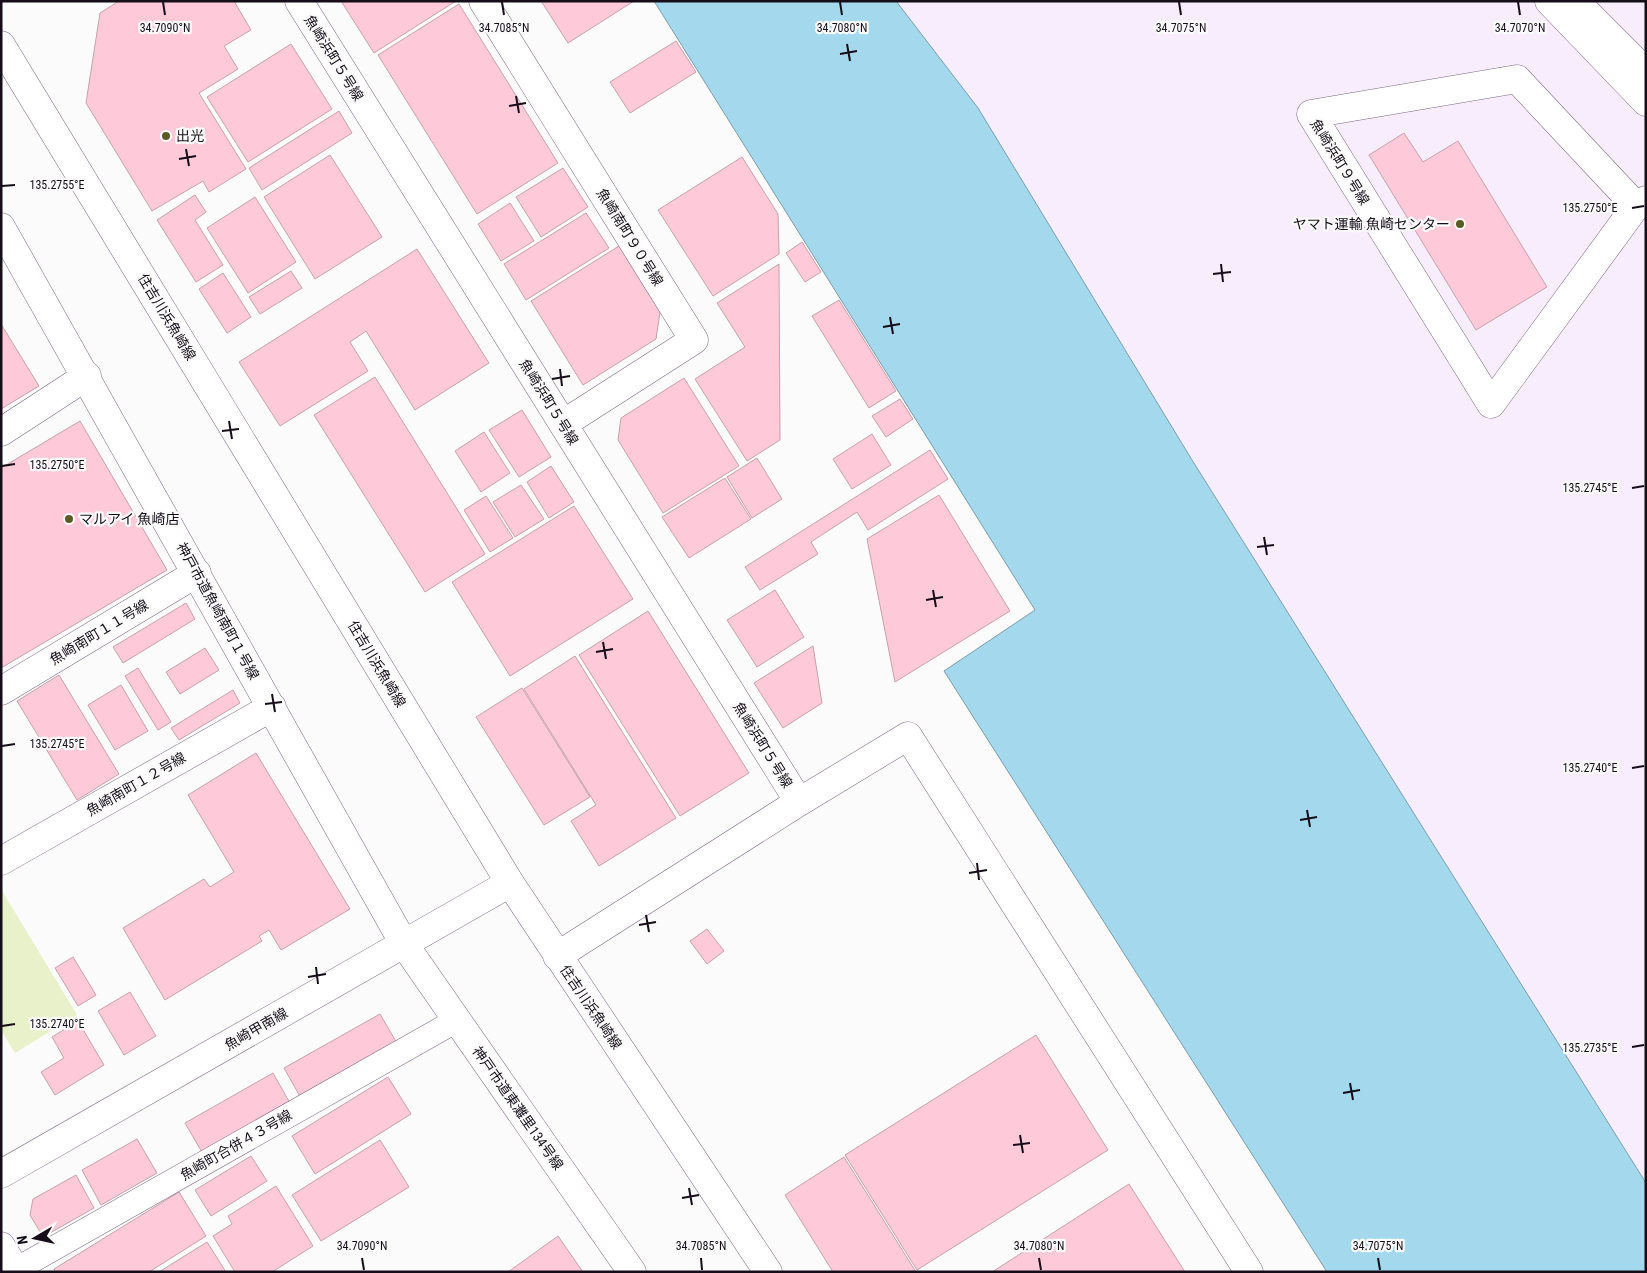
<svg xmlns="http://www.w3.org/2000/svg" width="1647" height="1273" viewBox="0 0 1647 1273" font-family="'Roboto Condensed','Noto Sans JP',sans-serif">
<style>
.built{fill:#f8edfd}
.green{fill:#e8f1c9}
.water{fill:#a4d9ed;stroke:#799cad}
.building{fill:#fecad9;stroke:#c7a0ab}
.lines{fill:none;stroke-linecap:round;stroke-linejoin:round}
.service-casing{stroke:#7d6984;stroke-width:25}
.minor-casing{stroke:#7d6984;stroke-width:29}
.tertiary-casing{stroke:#7d6984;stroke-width:29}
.motorway-casing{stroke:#7d6984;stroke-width:29}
.service{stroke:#fff;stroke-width:24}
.minor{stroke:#fff;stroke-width:28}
.tertiary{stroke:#fff;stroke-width:28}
.motorway{stroke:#fff;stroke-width:28}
.ticks{fill:none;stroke:#150e18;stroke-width:2}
.poi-dot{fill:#5b5926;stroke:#fbfbfb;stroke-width:2}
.labels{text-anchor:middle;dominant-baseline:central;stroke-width:4.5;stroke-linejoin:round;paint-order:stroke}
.street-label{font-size:14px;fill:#150e18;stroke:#fbfbfb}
.poi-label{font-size:14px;fill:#150e18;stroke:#fbfbfb;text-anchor:start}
.ticks-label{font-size:12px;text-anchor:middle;fill:#150e18;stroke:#fbfbfb;stroke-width:4.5;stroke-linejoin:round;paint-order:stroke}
</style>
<rect width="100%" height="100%" fill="#fbfbfb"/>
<path class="built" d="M 896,1 L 1646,1 L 1646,1183 L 1192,460 L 978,108 Z"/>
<path class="green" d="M 1,889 L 77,1015 L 15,1053 L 1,1030 Z"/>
<path class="water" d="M 654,1 L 896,1 L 978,108 L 1192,460 L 1646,1183 L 1646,1272 L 1327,1272 L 944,671 L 1035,610 Z"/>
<path class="building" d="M 119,1 L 234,1 L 251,30 L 224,46 L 238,69 L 199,93 L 246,169 L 209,192 L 203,181 L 152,211 L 86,103 L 100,13 Z
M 341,1 L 456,1 L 374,53 Z
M 541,1 L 634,1 L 568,43 Z
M 459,4 L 558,163 L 477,214 L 378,55 Z
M 676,41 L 696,72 L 630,113 L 610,82 Z
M 291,44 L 332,109 L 248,162 L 207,97 Z
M 339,111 L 352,133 L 262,190 L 249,168 Z
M 1404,133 L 1423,162 L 1458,141 L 1547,287 L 1476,330 L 1369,155 Z
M 330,155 L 382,237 L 315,279 L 264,197 Z
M 742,157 L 778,214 L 779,254 L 713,296 L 658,210 Z
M 563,168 L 588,207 L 541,237 L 516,197 Z
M 195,195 L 206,212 L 195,220 L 223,265 L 196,282 L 157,220 Z
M 255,197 L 296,262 L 248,293 L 207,228 Z
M 510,203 L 534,241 L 501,261 L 478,224 Z
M 586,213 L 609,248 L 526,300 L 504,264 Z
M 802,242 L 821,272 L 805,282 L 786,253 Z
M 619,246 L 660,312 L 656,339 L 583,385 L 531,301 Z
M 417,249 L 489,363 L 415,410 L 366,331 L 350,342 L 368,371 L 280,426 L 239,362 Z
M 779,264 L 780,440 L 747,461 L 695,379 L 745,347 L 717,303 Z
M 291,271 L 302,288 L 260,314 L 249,297 Z
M 223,273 L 251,317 L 227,333 L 199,289 Z
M 839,300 L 896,391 L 869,408 L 812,316 Z
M 1,324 L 39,386 L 1,409 Z
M 375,377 L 485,554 L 425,592 L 314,415 Z
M 684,378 L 739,466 L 663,513 L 618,440 L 621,418 Z
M 900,399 L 913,419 L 886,437 L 872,416 Z
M 522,410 L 551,457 L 519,477 L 489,430 Z
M 80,421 L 167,570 L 1,668 L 1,468 Z
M 484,432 L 510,473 L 481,492 L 455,451 Z
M 872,434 L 891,465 L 852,489 L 833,459 Z
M 930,450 L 948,479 L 868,530 L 857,512 L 811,542 L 818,554 L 760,590 L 745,567 Z
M 757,458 L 782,499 L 752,518 L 727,477 Z
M 551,466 L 574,502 L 549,518 L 527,482 Z
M 725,478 L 751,519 L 689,558 L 662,517 Z
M 521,485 L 544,519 L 515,537 L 493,502 Z
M 939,495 L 1010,611 L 895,682 L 867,539 Z
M 486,496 L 513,538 L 490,552 L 464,510 Z
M 574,506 L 633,599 L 510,676 L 452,582 Z
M 775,590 L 804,637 L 757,667 L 727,620 Z
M 186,603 L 195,619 L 123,663 L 113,647 Z
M 648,611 L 749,773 L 680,816 L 579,655 Z
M 813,646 L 822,703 L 783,728 L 754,683 Z
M 205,648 L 219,670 L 180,694 L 166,672 Z
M 575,656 L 676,818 L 599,866 L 571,821 L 596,805 L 524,689 Z
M 138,668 L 171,722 L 158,730 L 125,676 Z
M 59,675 L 119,774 L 77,800 L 17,701 Z
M 121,685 L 148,731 L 115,750 L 88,705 Z
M 522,688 L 590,797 L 544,825 L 476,717 Z
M 233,690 L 240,703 L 179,740 L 171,728 Z
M 256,753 L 350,909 L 281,950 L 269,930 L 259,936 L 262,941 L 165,1000 L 123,928 L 204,879 L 210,887 L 234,872 L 188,795 Z
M 707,929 L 724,951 L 707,964 L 690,941 Z
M 73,957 L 96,995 L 78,1006 L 55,968 Z
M 130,992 L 156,1036 L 124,1055 L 98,1011 Z
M 380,1014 L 398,1045 L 302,1100 L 284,1068 Z
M 78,1021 L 104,1065 L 55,1095 L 41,1072 L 64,1058 L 52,1037 Z
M 1036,1035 L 1108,1150 L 917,1270 L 845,1155 Z
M 273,1073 L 291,1105 L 203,1154 L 185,1123 Z
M 388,1077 L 411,1114 L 315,1174 L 292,1136 Z
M 137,1139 L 157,1173 L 101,1205 L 82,1170 Z
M 380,1140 L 409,1187 L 321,1241 L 292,1195 Z
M 251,1156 L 267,1181 L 211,1216 L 195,1190 Z
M 844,1157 L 916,1272 L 833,1272 L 785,1195 Z
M 76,1175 L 94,1208 L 43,1237 L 30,1215 L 33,1199 Z
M 1129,1184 L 1185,1272 L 992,1272 Z
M 276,1186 L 313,1246 L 272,1272 L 235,1272 L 213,1236 L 232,1224 L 228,1216 Z
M 179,1192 L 206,1236 L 149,1272 L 55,1272 L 54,1269 Z
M 558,1236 L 583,1272 L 508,1272 Z
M 207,1242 L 226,1272 L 159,1272 Z"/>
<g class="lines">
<defs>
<path id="service" d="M 12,1272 L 457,1020"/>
<path id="minor" d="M 299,1 L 799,802
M 483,1 L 694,340 L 563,424
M 1636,206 L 1517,79 L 1311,114 L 1491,404 L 1636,206 L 1646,200
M 1,227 L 404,944 L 632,1272
M 1,432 L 87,376
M 1,691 L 197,573
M 1,861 L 272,707
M 557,956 L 799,802 L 908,736 L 1249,1272"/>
<path id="tertiary" d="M 1,45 L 510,883 L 768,1272
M 1,1174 L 510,883
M 1,1246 L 17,1272"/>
<path id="motorway" d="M 1549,1 L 1646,102
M 1578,4 L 1646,72"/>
</defs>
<use href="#service" class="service-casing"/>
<use href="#minor" class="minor-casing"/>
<use href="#tertiary" class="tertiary-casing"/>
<use href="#motorway" class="motorway-casing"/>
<use href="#service" class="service"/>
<use href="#minor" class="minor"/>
<use href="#tertiary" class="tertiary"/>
<use href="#motorway" class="motorway"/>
</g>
<path class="ticks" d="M 163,2 L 165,15M 502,2 L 504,15M 840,2 L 842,15M 1179,2 L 1181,15M 1518,2 L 1520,15M 847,44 L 850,61M 840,54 L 857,51M 516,96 L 519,113M 509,106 L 526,103M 186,149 L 189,166M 179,159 L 196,156M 2,186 L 15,185M 1632,208 L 1644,206M 1221,264 L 1223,282M 1213,274 L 1231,272M 890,317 L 893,334M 883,327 L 900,324M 560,369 L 562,386M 552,379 L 570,376M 229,421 L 232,439M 222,431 L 239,429M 2,466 L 15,464M 1632,488 L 1644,486M 1264,537 L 1267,555M 1257,547 L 1274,545M 933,590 L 936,607M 926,600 L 943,597M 603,642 L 606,659M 596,652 L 613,649M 272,694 L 275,712M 265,704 L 282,702M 2,746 L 15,744M 1632,768 L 1644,766M 1307,810 L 1310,827M 1300,820 L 1317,817M 977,863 L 979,880M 969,873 L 987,870M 646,915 L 649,932M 639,925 L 656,922M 316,967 L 318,984M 308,977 L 326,974M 2,1026 L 15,1024M 1632,1047 L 1644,1045M 1350,1083 L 1353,1100M 1343,1093 L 1360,1090M 1020,1135 L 1023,1153M 1013,1145 L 1030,1143M 689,1188 L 692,1205M 682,1198 L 699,1195M 362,1258 L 364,1270M 701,1258 L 702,1270M 1039,1258 L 1041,1270M 1378,1258 L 1380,1270"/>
<g class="poi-dot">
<circle cx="166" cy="136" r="5"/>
<circle cx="1460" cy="224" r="5"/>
<circle cx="69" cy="519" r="5"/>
</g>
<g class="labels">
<g class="street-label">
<text transform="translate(334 58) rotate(58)">魚崎浜町５号線</text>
<text transform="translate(1340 162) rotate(58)">魚崎浜町９号線</text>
<text transform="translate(630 237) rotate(58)">魚崎南町９０号線</text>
<text transform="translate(167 317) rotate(59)">住吉川浜魚崎線</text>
<text transform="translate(549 402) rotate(58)">魚崎浜町５号線</text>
<text transform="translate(218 611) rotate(61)">神戸市道魚崎南町１号線</text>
<text transform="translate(99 632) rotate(-31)">魚崎南町１１号線</text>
<text transform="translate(377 664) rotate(59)">住吉川浜魚崎線</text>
<text transform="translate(763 745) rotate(58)">魚崎浜町５号線</text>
<text transform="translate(136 784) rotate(-30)">魚崎南町１２号線</text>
<text transform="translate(591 1007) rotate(56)">住吉川浜魚崎線</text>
<text transform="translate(256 1029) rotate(-30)">魚崎甲南線</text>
<text transform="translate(518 1108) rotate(55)">神戸市道東灘里134号線</text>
<text transform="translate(236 1145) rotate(-30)">魚崎町合併４３号線</text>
</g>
<g class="poi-label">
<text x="176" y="136">出光</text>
<text x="1450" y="224" text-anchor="end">ヤマト運輸 魚崎センター</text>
<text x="79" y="519">マルアイ 魚崎店</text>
</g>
</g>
<g class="ticks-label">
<text x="165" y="32">34.7090°N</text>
<text x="504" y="32">34.7085°N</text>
<text x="842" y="32">34.7080°N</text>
<text x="1181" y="32">34.7075°N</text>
<text x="1520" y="32">34.7070°N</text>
<text x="57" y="189">135.2755°E</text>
<text x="1590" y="212">135.2750°E</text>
<text x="57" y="469">135.2750°E</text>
<text x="1590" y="492">135.2745°E</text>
<text x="57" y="748">135.2745°E</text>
<text x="1590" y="772">135.2740°E</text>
<text x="57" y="1028">135.2740°E</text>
<text x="1590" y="1052">135.2735°E</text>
<text x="362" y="1250">34.7090°N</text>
<text x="701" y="1250">34.7085°N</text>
<text x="1039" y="1250">34.7080°N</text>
<text x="1378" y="1250">34.7075°N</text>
</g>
<rect width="1647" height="1273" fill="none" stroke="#150e18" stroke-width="5"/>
<g transform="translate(35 1238) rotate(261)" stroke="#fbfbfb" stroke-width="4" paint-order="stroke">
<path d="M0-4L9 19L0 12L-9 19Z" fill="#150e18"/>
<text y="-8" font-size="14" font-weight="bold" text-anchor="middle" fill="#150e18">N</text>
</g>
</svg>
